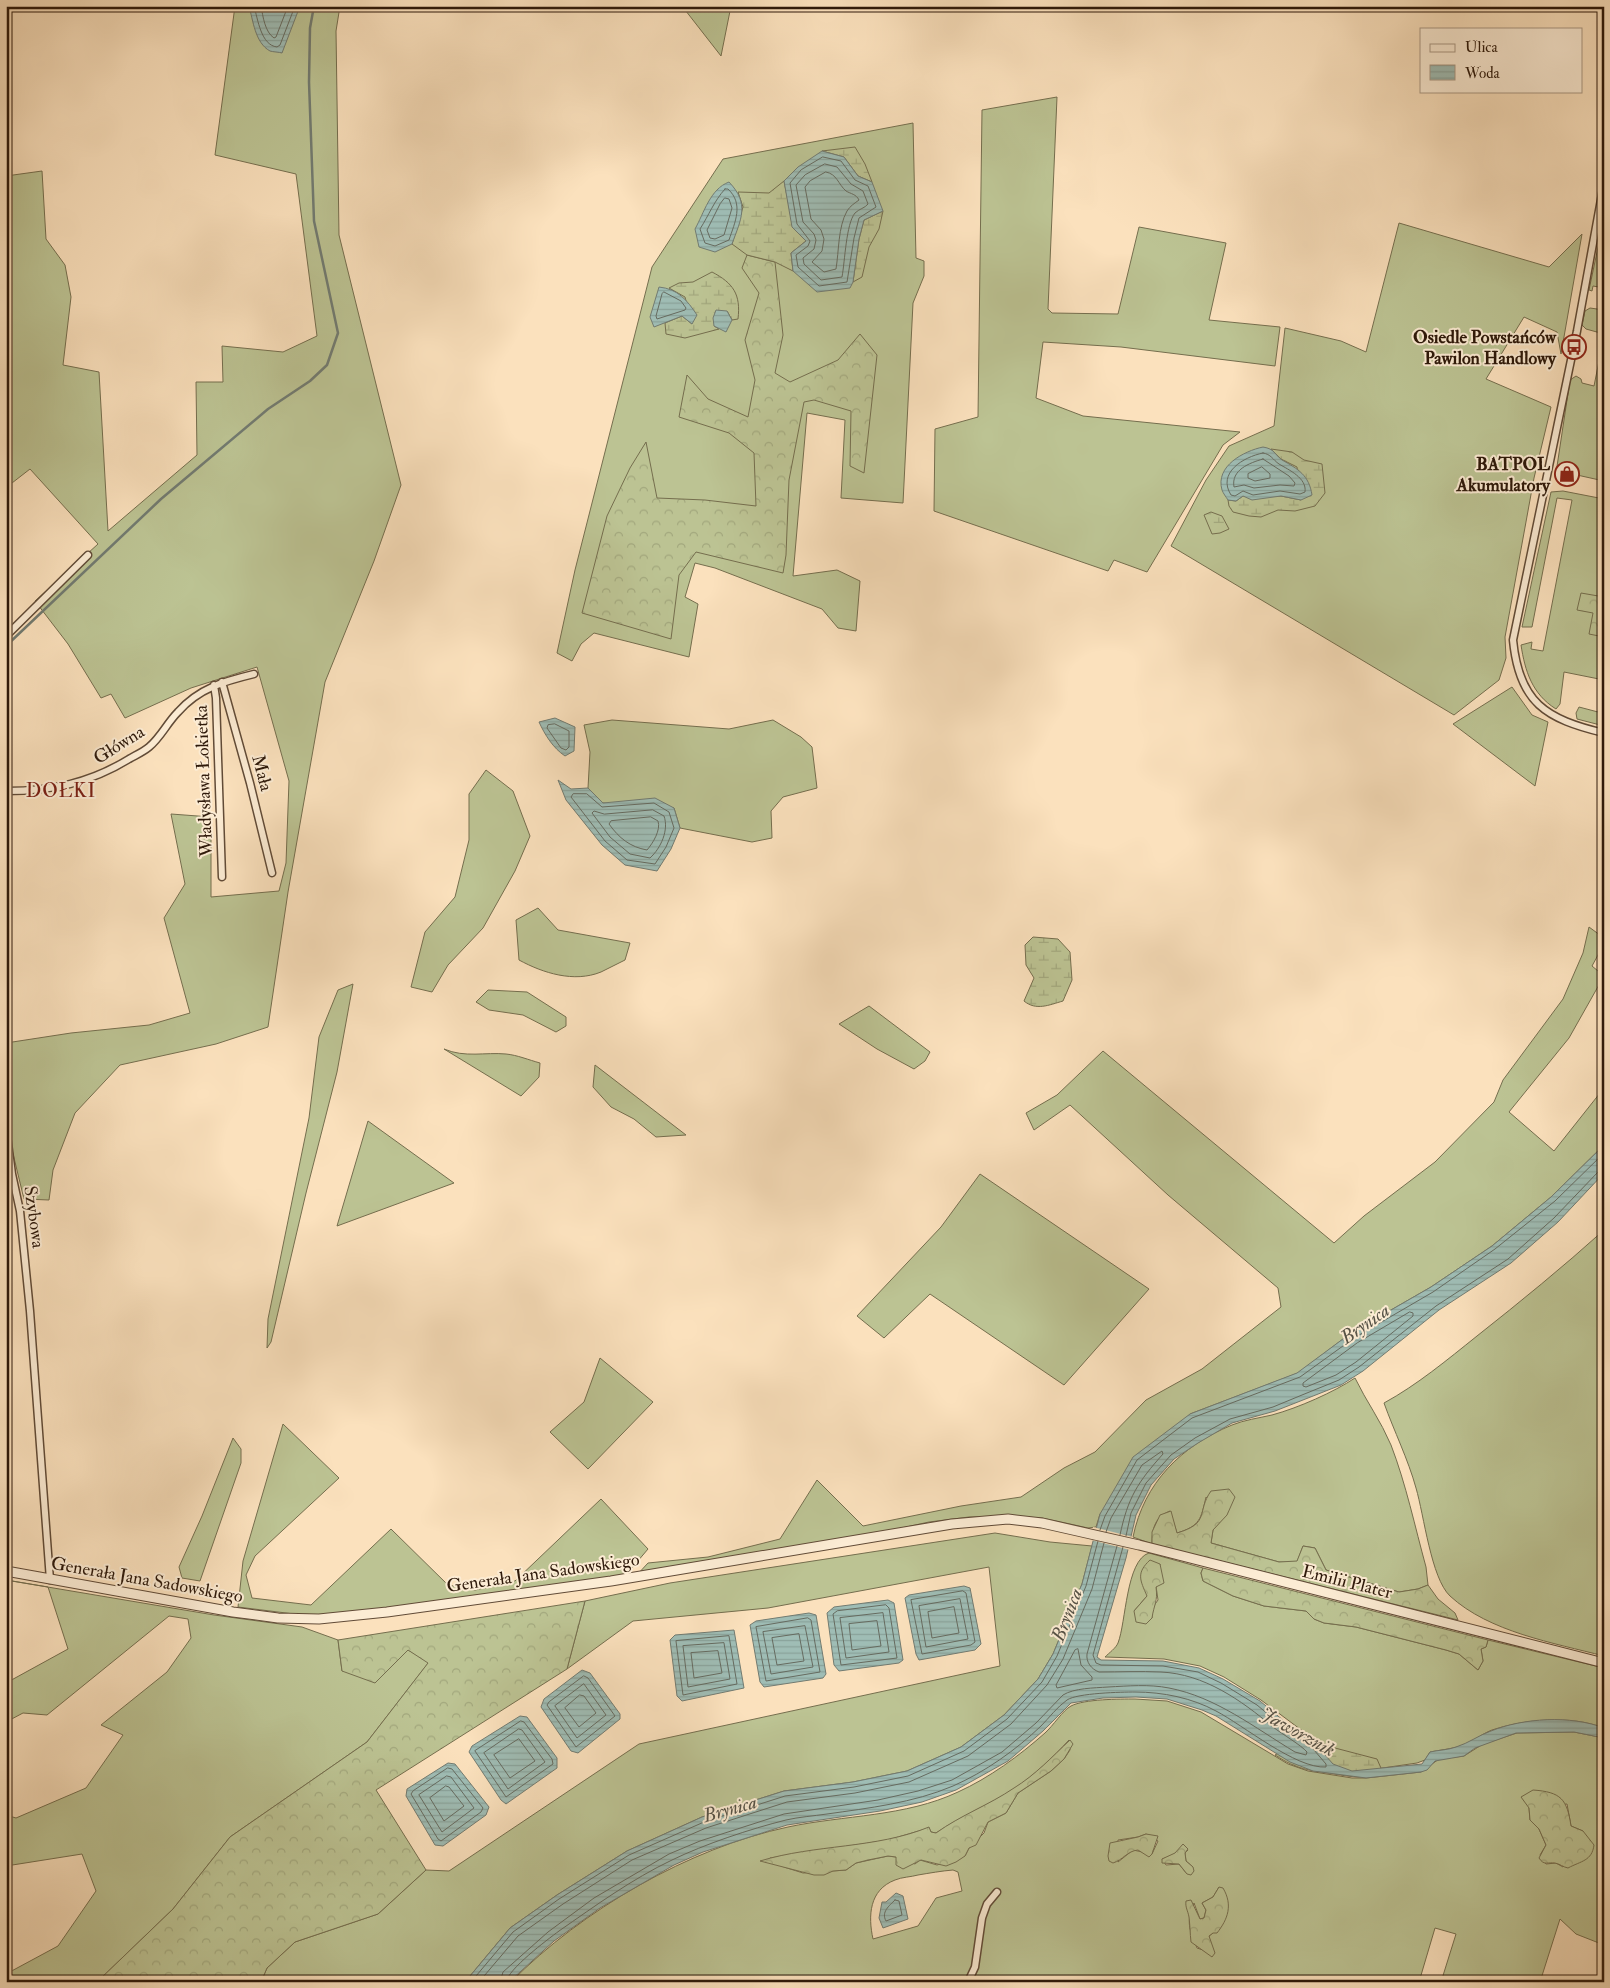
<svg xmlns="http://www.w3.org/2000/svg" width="1610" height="1988" viewBox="0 0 1610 1988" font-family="'IM FELL Double Pica',serif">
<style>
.grass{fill:#bcc393;stroke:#756e4e;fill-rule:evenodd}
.forest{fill:url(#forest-crowns);stroke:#756e4e}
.wetland{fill:url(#wetland-marsh);stroke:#756e4e}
.water{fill:url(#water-rules);stroke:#727b71}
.pier{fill:#fbe1bd}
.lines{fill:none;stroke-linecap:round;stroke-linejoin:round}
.shore{stroke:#666b60;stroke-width:1}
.stream{stroke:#727b71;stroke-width:2.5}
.minor-casing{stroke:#614b37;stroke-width:9}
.tertiary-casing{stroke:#614b37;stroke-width:11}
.minor{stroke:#fcecd4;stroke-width:6}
.tertiary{stroke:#fcecd4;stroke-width:9}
.labels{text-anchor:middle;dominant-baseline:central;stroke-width:4;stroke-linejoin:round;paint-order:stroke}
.poi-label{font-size:18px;font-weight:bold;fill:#2e190a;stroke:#fcecd4;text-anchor:end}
.street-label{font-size:18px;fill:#2e190a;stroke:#fcecd4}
.neighbourhood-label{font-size:19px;letter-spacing:1px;fill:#7a1f14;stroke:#fcecd4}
.water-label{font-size:19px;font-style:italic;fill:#565246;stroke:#fcecd4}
</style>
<defs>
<pattern id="forest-crowns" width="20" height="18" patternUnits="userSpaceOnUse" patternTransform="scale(1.25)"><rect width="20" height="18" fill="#bcc393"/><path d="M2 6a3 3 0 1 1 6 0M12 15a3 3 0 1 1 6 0" fill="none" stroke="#a2a77d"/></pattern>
<pattern id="wetland-marsh" width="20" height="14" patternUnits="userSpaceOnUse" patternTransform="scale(1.25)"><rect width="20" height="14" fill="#bcc393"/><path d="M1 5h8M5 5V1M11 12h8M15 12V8" fill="none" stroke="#a2a77d"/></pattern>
<pattern id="water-rules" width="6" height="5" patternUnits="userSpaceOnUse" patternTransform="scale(1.25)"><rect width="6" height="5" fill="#9fbdb5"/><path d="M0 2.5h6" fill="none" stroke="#89a29a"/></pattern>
</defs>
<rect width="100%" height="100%" fill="#fbe1bd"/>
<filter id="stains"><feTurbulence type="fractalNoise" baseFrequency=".004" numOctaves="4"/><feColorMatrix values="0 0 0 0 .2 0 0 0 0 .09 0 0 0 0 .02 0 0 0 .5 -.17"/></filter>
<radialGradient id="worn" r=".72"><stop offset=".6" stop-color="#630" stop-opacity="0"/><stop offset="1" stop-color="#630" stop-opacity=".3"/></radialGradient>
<path class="grass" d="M 235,6 L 340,6 L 336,31 L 339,235 L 401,485 L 374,561 L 325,682 L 288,892 L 268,1027 L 216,1044 L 120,1065 L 75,1113 L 53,1170 L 49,1200 L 24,1199 L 6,1125 L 6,1043 L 71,1033 L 149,1025 L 190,1013 L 164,918 L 185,884 L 171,814 L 211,817 L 211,897 L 279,891 L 286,863 L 289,781 L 257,667 L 191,688 L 125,718 L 111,694 L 101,698 L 68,644 L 35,601 L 98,544 L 30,469 L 12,483 L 6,476 L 6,176 L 42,171 L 46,239 L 65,265 L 71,297 L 63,365 L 99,372 L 108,531 L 197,455 L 196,382 L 223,382 L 222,346 L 283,352 L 317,336 L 296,174 L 215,155 Z
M 682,6 L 731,6 L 721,56 Z
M 1057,97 L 1048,309 L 1052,313 L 1118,314 L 1139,227 L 1226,243 L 1209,320 L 1280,327 L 1275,366 L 1121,347 L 1043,342 L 1036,398 L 1083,416 L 1240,432 L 1223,445 L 1147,572 L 1114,560 L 1108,571 L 934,511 L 935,429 L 978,417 L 982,110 Z
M 913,123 L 916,258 L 924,261 L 924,276 L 913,303 L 903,503 L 841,498 L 845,420 L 807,413 L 793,576 L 837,570 L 860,581 L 856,631 L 838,628 L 822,609 L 715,568 L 695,563 L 685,597 L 698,604 L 689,657 L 594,633 L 581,644 L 572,661 L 557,653 L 575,570 L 652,267 L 723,159 Z
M 1604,219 L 1604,288 L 1593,286 L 1592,291 L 1589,290 Z
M 1399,223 L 1549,267 L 1582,234 L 1561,354 L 1557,332 L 1524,317 L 1486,379 L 1551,407 L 1534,478 L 1505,637 L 1506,658 L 1499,680 L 1454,715 L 1171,546 L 1206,480 L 1229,446 L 1274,426 L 1285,328 L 1341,341 L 1366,352 Z
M 1590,308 L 1604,310 L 1604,334 L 1586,329 L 1582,325 L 1585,311 Z
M 1604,336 L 1604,481 L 1577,475 L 1577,471 L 1564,468 L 1562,480 L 1556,478 L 1556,473 L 1570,380 L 1576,376 L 1581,379 L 1582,383 L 1594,386 Z
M 1563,491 L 1604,499 L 1604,680 L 1564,672 L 1560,704 L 1556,709 C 1532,694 1525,671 1521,645 L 1532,642 L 1531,649 L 1543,651 L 1572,500 L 1557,498 L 1532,627 L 1522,627 L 1551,492 Z
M 1604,682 L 1604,726 L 1577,719 L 1576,713 L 1579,707 L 1598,712 Z
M 1512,687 L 1532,715 L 1548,722 L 1535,786 L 1453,724 Z
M 612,720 L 729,729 L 773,720 L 801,737 L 812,747 L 817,788 L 783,797 L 771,811 L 772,838 L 752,842 L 680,828 L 674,808 L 603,803 L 588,788 L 590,752 L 584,725 Z
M 486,770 L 513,791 L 530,836 L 515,871 L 483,928 L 448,965 L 432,992 L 411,987 L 425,932 L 455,897 L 469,840 L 469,794 Z
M 538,908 L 558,930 L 630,943 L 625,960 C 617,964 609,968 601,972 C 574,983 543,973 519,960 L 516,920 Z
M 1589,927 L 1604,938 L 1604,944 L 1592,966 L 1604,976 L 1569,1038 L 1509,1112 L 1554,1151 L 1604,1088 L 1604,1145 L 1551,1197 L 1492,1246 L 1431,1287 L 1351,1333 L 1298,1373 L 1190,1414 L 1100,1514 L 1096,1527 L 1088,1528 L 1043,1518 L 1006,1516 L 969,1517 L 929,1522 L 856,1538 L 636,1576 L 648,1563 L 708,1557 L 780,1539 L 817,1480 L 863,1526 L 961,1506 L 1021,1497 L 1064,1468 L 1095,1452 L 1146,1400 L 1202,1369 L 1281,1307 L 1278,1288 L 1168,1195 L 1070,1105 L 1034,1130 L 1026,1113 L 1057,1095 L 1103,1051 L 1334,1243 L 1364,1216 L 1435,1162 L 1494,1102 L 1503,1080 L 1563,999 L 1583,953 Z
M 353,984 L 337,1072 L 306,1193 L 271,1342 L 267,1348 L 268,1319 L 309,1118 L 319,1037 L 338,990 Z
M 488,990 L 527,992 L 566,1017 L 566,1026 L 556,1032 L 523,1015 L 489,1010 L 476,1002 Z
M 869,1006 L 930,1052 L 925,1061 L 914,1069 L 877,1049 L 839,1024 Z
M 444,1049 C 465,1058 485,1052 506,1054 C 517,1055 529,1060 540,1063 L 539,1077 L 521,1096 Z
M 595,1065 L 686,1135 L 656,1137 L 634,1119 L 611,1107 L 593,1087 Z
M 368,1121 L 454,1183 L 337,1226 Z
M 980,1174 L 1149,1289 L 1064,1385 L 930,1294 L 884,1338 L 857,1316 L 941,1227 Z
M 1604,1230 L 1604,1656 C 1554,1643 1489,1632 1450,1596 C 1431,1578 1424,1515 1416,1488 C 1408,1459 1394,1431 1384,1403 C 1417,1385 1447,1360 1477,1336 C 1520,1302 1563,1267 1604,1230 Z
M 600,1358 L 653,1402 L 588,1469 L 550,1432 L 584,1402 Z
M 1355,1378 C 1366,1401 1381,1421 1391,1445 C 1406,1484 1415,1527 1426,1567 L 1428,1585 L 1418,1589 L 1399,1592 L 1326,1570 L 1315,1548 L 1303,1546 L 1297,1562 L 1279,1562 L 1211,1543 L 1213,1530 L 1226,1515 L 1206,1497 C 1201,1519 1200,1526 1177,1533 L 1170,1511 C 1155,1517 1152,1528 1152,1544 L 1133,1537 C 1144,1483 1181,1446 1232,1425 C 1244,1420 1259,1418 1272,1415 C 1298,1408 1334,1392 1355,1378 Z
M 283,1424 L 339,1478 L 255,1556 L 246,1575 L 252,1598 L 311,1605 L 391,1529 L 448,1585 L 475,1590 L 515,1581 L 601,1499 L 648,1549 L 626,1575 L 326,1618 L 238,1607 L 243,1561 Z
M 233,1438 L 241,1449 L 241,1463 L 200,1581 L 182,1578 L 179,1567 L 202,1516 Z
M 995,1533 L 1050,1542 L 1092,1546 L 1082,1584 L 1053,1654 L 1038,1679 L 1004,1715 L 961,1747 L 907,1771 L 853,1782 L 784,1791 L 702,1817 L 627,1851 L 557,1895 L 510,1928 L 465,1982 L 261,1982 L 267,1968 L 295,1942 L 378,1914 L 426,1870 L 449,1871 L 639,1744 L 1000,1666 L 989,1567 L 768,1608 L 633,1621 L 567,1669 L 585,1601 L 670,1583 Z
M 1149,1553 L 1203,1568 L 1201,1573 L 1203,1581 L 1233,1596 L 1264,1606 L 1306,1611 L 1314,1619 L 1324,1623 L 1356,1627 L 1446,1650 L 1459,1654 L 1478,1670 L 1483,1661 L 1481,1649 L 1486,1647 L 1488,1640 L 1604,1668 L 1604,1728 C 1570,1715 1526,1719 1492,1730 C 1481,1734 1472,1743 1461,1746 C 1451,1749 1440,1750 1430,1752 L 1425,1760 L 1417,1763 L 1369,1770 L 1320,1748 L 1312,1738 L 1261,1700 L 1224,1677 L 1200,1666 L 1164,1659 L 1105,1657 C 1109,1653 1116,1648 1118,1643 C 1126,1623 1126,1560 1149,1553 ZM 1160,1564 L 1156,1586 L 1158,1600 L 1153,1607 L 1152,1618 L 1134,1611 L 1147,1596 Z
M 6,1580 L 214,1615 L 302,1627 L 338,1640 L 342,1671 L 408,1650 L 429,1662 L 367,1742 L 230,1837 L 173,1909 L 97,1982 L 6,1982 L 6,1974 L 58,1946 L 96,1891 L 82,1854 L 6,1866 L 6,1815 L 16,1818 L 86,1788 L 123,1735 L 101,1725 L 167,1672 L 191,1638 L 188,1619 L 169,1616 L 47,1715 L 23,1713 L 6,1722 L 6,1683 L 68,1649 L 48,1587 Z
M 1135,1699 L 1167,1701 L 1201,1712 L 1288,1764 L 1308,1771 L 1352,1778 L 1366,1778 L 1421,1772 L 1439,1759 L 1464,1756 L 1483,1744 L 1517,1733 L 1574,1732 L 1604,1738 L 1604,1945 L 1576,1934 L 1560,1919 L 1540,1982 L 1441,1982 L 1456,1934 L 1435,1928 L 1419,1982 L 511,1982 C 582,1910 689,1848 788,1827 C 844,1815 905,1817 958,1792 C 989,1778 1019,1756 1045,1733 C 1053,1726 1063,1710 1071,1706 C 1084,1699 1120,1699 1135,1699 ZM 1069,1740 L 1070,1750 L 1064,1759 L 1051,1771 L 1018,1793 L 1006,1813 L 988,1822 L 984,1833 L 969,1848 L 965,1856 L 937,1865 L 920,1860 L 915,1864 L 896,1857 L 888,1856 L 856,1863 L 846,1870 L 803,1873 L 784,1867 L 770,1858 L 888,1840 L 929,1828 L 931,1832 L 936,1833 C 961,1816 989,1805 1014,1789 C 1035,1775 1052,1758 1069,1740 ZM 1567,1804 L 1571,1826 L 1583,1831 L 1563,1867 L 1556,1863 L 1546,1864 L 1540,1855 L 1546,1845 L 1539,1829 L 1530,1820 L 1529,1808 ZM 1146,1834 L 1158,1841 L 1152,1854 L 1133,1850 L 1118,1862 L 1118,1840 L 1138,1837 ZM 1188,1850 L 1185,1853 L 1186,1861 L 1193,1867 L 1187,1874 L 1179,1864 L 1166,1865 L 1162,1859 ZM 953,1870 L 958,1872 L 962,1891 L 936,1898 L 918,1926 L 873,1939 C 868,1916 869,1890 895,1880 C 902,1877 911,1877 918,1875 C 930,1873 941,1871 953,1870 ZM 1219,1887 L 1213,1933 L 1209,1936 L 1210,1941 L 1206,1951 L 1197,1948 C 1189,1928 1186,1923 1194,1903 L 1200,1919 L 1204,1918 L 1206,1910 L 1202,1903 L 1213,1897 Z"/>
<path class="forest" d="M 747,255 L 775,262 L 783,335 L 775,373 L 790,382 L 838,360 L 860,334 L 877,355 L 864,473 L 850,466 L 851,411 L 814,400 L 804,402 L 789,480 L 786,555 L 783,573 L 696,552 L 679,575 L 671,639 L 582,613 L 607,516 L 630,468 L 646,442 L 657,498 L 705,500 L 756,506 L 754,453 L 729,433 L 679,417 L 687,375 L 708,399 L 748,417 L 755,380 L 745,340 L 759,293 L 742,268 Z
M 1581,593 L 1604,597 L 1604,637 L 1589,634 L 1593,613 L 1577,610 Z
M 1229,1489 L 1235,1497 L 1227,1515 L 1213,1530 L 1211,1543 L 1279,1562 L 1297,1561 L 1303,1546 L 1315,1548 L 1326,1570 L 1399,1592 L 1418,1589 L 1428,1585 L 1438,1599 L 1455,1613 L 1458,1620 L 1152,1544 L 1152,1532 L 1160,1515 L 1171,1511 L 1177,1533 C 1211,1523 1196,1512 1211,1491 Z
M 1150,1560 L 1160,1564 L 1164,1583 L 1156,1587 C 1158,1602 1154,1604 1152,1618 L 1146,1624 L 1136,1622 L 1134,1611 L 1147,1596 C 1140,1580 1136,1573 1150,1560 Z
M 1203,1568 L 1488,1640 L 1486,1647 L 1481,1649 L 1483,1661 L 1478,1670 L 1459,1654 L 1446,1650 L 1356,1627 L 1324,1623 L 1314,1619 L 1306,1611 L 1264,1606 L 1233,1596 L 1203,1581 L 1201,1573 Z
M 585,1601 L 567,1669 L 376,1790 L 426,1870 L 378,1914 L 295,1942 L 267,1968 L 261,1982 L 97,1982 L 173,1909 L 230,1837 L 367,1742 L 428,1663 L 408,1650 L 375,1683 L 342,1671 L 338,1640 Z
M 1070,1740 L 1073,1744 L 1064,1759 L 1051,1771 L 1018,1793 L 1006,1813 L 988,1822 L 976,1845 L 969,1848 L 965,1856 L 956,1862 L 946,1866 L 921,1860 L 903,1869 L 896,1865 L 896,1857 L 888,1856 L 868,1860 L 856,1863 L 846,1870 L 833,1871 L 824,1875 L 814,1875 L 760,1861 C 816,1844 875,1849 929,1827 L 931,1832 L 936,1833 C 961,1815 989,1805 1014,1788 C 1035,1775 1052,1757 1070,1740 Z
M 1533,1790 C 1561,1792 1567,1799 1571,1826 L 1583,1831 L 1594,1845 C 1592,1861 1581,1861 1568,1868 C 1563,1867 1560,1864 1555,1863 C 1548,1862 1544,1866 1539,1858 L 1546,1845 L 1539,1829 L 1530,1820 L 1529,1808 L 1521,1797 Z
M 1146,1834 L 1158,1836 L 1152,1854 L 1149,1857 L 1138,1850 C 1127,1851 1123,1860 1113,1863 L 1109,1861 L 1108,1856 L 1110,1843 L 1138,1837 Z
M 1183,1844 L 1188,1849 L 1185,1853 L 1186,1861 L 1193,1867 L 1194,1871 L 1191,1875 L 1187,1874 L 1179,1864 L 1162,1863 L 1162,1859 L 1175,1853 Z
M 1219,1887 L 1223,1888 C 1233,1905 1228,1919 1217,1933 L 1213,1933 L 1209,1936 L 1215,1953 L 1212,1957 L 1191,1942 C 1190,1933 1190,1925 1189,1917 C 1188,1911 1185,1907 1186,1901 L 1191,1900 L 1200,1919 L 1204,1918 L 1206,1910 L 1202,1903 L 1213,1897 Z"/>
<path class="wetland" d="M 855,147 L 865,164 L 872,182 L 858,176 L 844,157 L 822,151 Z
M 784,181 L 793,227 L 806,241 L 791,253 L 793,271 L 775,262 L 747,255 L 732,244 L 743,207 L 738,192 L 769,193 Z
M 883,211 L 879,229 L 869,247 L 862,277 L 853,282 L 859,239 L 864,220 Z
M 712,272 C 733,283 741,294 738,319 L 732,320 L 727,311 L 714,326 L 719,329 L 685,338 L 666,334 L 665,323 L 682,316 L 692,324 L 685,297 L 669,288 L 679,283 L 693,282 Z
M 1271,449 L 1292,452 L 1304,460 L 1322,464 L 1325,493 L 1315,506 L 1295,511 L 1278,510 L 1261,517 L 1249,516 L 1233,512 L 1229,506 L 1228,500 L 1236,501 L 1243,496 L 1281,496 L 1301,500 L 1297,467 L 1281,459 Z
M 1211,512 L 1222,516 L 1229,529 L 1220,533 L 1212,534 L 1204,515 Z
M 1033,937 L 1058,939 L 1070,952 L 1072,980 L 1063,1001 C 1049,1005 1036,1011 1024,1001 L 1034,978 L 1026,965 L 1025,945 Z
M 1308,1737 L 1335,1748 L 1377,1759 L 1384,1775 C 1366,1779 1352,1777 1334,1774 C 1308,1770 1298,1770 1275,1755 Z"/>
<path class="water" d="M 249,6 L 300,6 L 282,53 C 279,52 273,52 270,51 C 255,43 253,20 249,6 Z
M 822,151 L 844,157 L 858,176 L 872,182 L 883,211 L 864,220 L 859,239 L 853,282 L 850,288 L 817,292 L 793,271 L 791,253 L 806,241 L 792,227 L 784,181 L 798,167 Z
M 729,182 C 750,204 741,219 732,244 L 715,252 L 699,247 L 695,229 C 704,213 710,189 729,182 Z
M 659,287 C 678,289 687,300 697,315 L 692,324 L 682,316 L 654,327 L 650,317 Z
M 716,310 L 727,311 L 732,320 L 726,332 L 714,326 L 713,318 Z
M 1263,447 C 1275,449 1274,454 1282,460 C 1298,469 1309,475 1312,495 L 1301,500 L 1281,496 L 1252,500 L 1243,496 L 1236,501 L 1228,500 C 1226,497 1223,493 1222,490 C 1215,466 1244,451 1263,447 Z
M 555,718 L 575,727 L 574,751 L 565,756 C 553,748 545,735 539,722 Z
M 558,780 L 571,789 L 588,788 L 603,803 L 655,798 L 674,808 L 680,828 L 671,849 L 657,871 L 625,865 L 602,845 L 566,800 Z
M 1604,1145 L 1604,1173 L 1558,1222 L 1511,1263 L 1439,1310 L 1363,1371 L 1341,1385 L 1275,1411 L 1232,1423 L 1198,1443 L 1174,1459 L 1151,1485 L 1136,1515 L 1126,1558 L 1097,1657 L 1101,1660 L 1163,1661 L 1199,1668 L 1223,1679 L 1260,1701 L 1296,1731 L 1311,1739 L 1333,1764 L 1352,1771 L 1422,1764 L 1430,1752 C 1439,1750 1448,1750 1456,1747 C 1469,1743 1479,1735 1491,1731 C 1523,1718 1571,1715 1604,1728 L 1604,1738 L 1574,1732 L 1516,1733 L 1475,1748 L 1464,1756 L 1435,1761 L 1427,1770 L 1421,1772 L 1366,1778 L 1313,1771 L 1290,1762 L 1216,1716 L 1202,1710 L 1167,1699 L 1136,1697 L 1103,1698 L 1071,1703 L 1043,1731 L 1008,1761 L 956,1790 L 922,1802 L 880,1811 L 787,1825 L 703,1852 L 674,1865 L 600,1908 L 554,1941 L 509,1982 L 465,1982 L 510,1928 L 557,1895 L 627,1851 L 702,1817 L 784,1791 L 853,1782 L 907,1771 L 961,1747 L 1004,1715 L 1038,1679 L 1053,1654 L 1082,1584 L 1100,1514 L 1133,1457 L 1190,1414 L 1297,1373 L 1351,1333 L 1431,1287 L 1492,1246 L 1551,1197 Z
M 964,1586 L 970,1588 L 981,1644 L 975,1650 L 919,1660 L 916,1654 L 905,1598 L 909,1595 Z
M 888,1600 L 894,1603 L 903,1660 L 899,1663 L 839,1671 L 834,1665 L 827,1613 L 834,1607 Z
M 809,1613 L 816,1615 L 826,1674 L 823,1678 L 764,1687 L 760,1682 L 750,1625 L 756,1621 Z
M 734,1630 L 744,1688 L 682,1701 L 677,1696 L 670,1640 L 675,1635 Z
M 582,1670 L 590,1673 L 620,1714 L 620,1719 L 578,1753 L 571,1751 L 541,1707 L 544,1699 Z
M 520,1716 L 527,1717 L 557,1758 L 557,1768 L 506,1804 L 501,1800 L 469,1752 L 472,1746 Z
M 448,1763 L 455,1764 L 489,1807 L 486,1815 L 443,1846 L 435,1845 L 406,1796 L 407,1789 Z
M 896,1893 L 903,1896 L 908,1919 L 883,1928 L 879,1918 L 882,1902 L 886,1902 Z"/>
<path class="pier" d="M 1093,1527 L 1133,1537 L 1130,1550 L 1091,1540 Z"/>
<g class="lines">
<path class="shore" d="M 254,6 C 258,20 261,45 277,47 L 280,45 L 295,6
M 261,6 C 263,17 265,32 274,38 L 276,37 L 288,6
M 823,157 L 841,161 L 855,180 L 868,186 L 876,207 L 859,218 L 854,238 L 847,282 L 819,286 L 798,267 L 796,255 L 808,246 L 810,241 L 797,224 L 790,183 L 801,170 Z
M 825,164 L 837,167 L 851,184 L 863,191 L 868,204 C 865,208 859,209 855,213 C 846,224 845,261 842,277 L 821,280 L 804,264 L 803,258 L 814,249 L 816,240 L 814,234 L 803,222 L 796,185 L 805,175 Z
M 826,172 C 837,174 838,184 846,191 C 851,194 856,194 859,200 C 855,203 850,206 847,211 C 838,227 839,251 836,269 L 824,272 L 812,262 L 822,251 L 824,239 L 821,230 L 811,219 L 805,187 L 810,181 Z
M 725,189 L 728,189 C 744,204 735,222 729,240 L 715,246 L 705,243 L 700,229 C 709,215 714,201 725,189 Z
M 725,198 L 729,199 L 732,208 L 724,235 L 715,239 L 710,238 L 707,230 L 720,204 Z
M 664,292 L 681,301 L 686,308 L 685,310 L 657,319 L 656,316 L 662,294 Z
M 1263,453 C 1271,454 1273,460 1279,464 C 1289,470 1307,478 1305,492 L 1300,494 L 1280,491 L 1253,495 L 1243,491 L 1235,496 L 1231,495 C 1217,473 1243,457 1263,453 Z
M 1263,459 L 1289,476 L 1295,483 L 1294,486 L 1280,485 L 1254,488 L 1244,485 L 1234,487 C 1231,470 1249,463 1263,459 Z
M 1262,467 L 1270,474 L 1270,478 L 1255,481 L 1248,478 L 1248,474 Z
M 555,724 L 569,731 L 569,747 L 566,750 L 561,748 L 547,728 L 548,725 Z
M 587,794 L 602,807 L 654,803 L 669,812 L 674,828 L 666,847 L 655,864 L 627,860 L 605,841 L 571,797 L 573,794 Z
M 653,810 L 664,816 C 669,830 661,848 650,858 L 630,854 L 610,837 L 592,813 L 594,811 L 604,814 Z
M 651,817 L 658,821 C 661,830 653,843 647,850 C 630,847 619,838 609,824 L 611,821 Z
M 1410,1312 L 1413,1313 L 1413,1316 L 1356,1362 L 1336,1375 L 1306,1387 L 1303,1386 L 1303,1383 L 1357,1343 Z
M 1100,1530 L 1105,1516 L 1137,1460 L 1192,1418 L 1300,1377 L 1354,1338 L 1433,1292 L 1495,1249 L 1555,1201 L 1604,1153
M 1106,1532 L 1111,1518 L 1142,1465 L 1162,1451 L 1163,1454 C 1138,1482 1128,1497 1120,1535
M 1126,1536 L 1131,1513 L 1146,1483 L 1171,1455 L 1195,1438 L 1230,1419 L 1273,1407 L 1302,1395 L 1339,1380 L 1359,1367 L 1436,1306 L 1508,1259 L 1554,1218 L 1598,1172 L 1604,1170
M 963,1591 L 966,1593 L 975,1642 L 971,1645 L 922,1654 L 911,1600 Z
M 960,1599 L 968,1639 L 926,1647 L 919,1606 Z
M 886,1605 L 889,1608 L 897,1658 L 841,1665 L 833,1614 L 837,1611 Z
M 954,1607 L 959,1633 L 932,1638 L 928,1612 Z
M 883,1613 L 889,1652 L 846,1658 L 840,1618 Z
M 808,1618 L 811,1620 L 820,1672 L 766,1681 L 756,1627 Z
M 877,1621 L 881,1646 L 852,1650 L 849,1624 Z
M 805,1626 L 813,1667 L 771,1674 L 763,1632 Z
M 799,1634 L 804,1661 L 777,1665 L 772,1638 Z
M 729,1636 L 737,1684 L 683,1695 L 676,1641 Z
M 724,1643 L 730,1679 L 688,1687 L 683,1646 Z
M 1078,1649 L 1081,1665 L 1092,1677 L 1092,1680 L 1057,1688 L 1056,1685 L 1075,1650 Z
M 718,1651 L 722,1673 L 694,1678 L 691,1653 Z
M 584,1676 L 588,1678 L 615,1716 L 576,1747 L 547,1705 L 549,1702 Z
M 584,1684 L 606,1715 L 577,1738 L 555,1706 Z
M 580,1695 L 584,1696 L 596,1713 L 579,1727 L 565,1708 Z
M 521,1721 L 524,1722 L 552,1759 L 553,1764 L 506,1797 L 475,1751 Z
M 519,1729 L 522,1730 L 545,1762 L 508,1789 L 484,1753 Z
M 519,1739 L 535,1761 L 510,1778 L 494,1755 Z
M 448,1768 L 452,1769 L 483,1808 L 481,1812 L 441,1841 L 438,1839 L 411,1794 L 413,1791 Z
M 447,1776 L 451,1777 L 474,1808 L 442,1832 L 419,1795 Z
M 446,1786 L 449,1787 L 464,1806 L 444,1821 L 430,1798 Z
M 895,1900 L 899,1901 L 902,1915 L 886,1921 C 881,1912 889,1906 895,1900 Z
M 471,1982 L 513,1932 L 559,1899 L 629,1855 L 704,1822 L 785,1796 L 854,1787 L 908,1776 L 964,1751 L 1007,1719 L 1042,1682 L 1057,1656 L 1086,1586 L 1098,1541
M 479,1982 L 518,1936 L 563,1904 L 632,1860 L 706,1828 L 787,1802 L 855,1793 L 909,1782 L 968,1756 L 1011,1724 L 1047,1685 L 1063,1659 L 1092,1589 L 1104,1543
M 500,1982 L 503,1972 L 548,1932 L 594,1898 L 669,1854 L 700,1841 L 784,1814 L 878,1800 L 918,1791 L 952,1780 L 1002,1752 L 1036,1723 L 1063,1695 C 1074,1688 1094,1688 1108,1687 C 1128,1686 1149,1684 1169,1688 C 1216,1697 1255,1728 1295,1752 L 1306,1755 L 1307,1752 C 1301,1745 1282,1734 1273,1727 C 1241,1700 1204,1674 1161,1672 C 1140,1671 1120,1672 1099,1672 C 1091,1669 1086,1662 1087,1654 L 1117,1546
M 506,1982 C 508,1969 547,1940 559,1931 C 595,1906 632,1879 672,1860 C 705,1844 750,1829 786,1820 C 799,1817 813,1816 827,1814 C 869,1808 913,1803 953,1786 C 985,1772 1016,1750 1041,1726 C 1049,1718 1057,1707 1067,1700 C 1077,1693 1122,1692 1135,1692 C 1163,1692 1192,1698 1216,1711 C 1243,1725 1296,1769 1326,1767 L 1326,1764 L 1308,1743 L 1293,1735 L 1257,1705 L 1221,1683 L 1198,1672 L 1163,1666 L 1101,1665 L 1096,1663 L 1093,1655 L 1123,1547"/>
<path class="stream" d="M 6,646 L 161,499 L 268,409 L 310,381 L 327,365 L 338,333 L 314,221 L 309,82 L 310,28 L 314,6"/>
<defs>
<path id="minor" d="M 1604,183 L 1577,331 L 1513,640 C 1519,703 1546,719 1604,733
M 6,636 L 88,555
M 222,682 L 250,783 L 272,873
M 214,685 L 216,698 L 222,877
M 6,791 C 52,791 90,783 129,759 C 136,755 143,752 149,747 C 161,737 167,723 178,712 C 199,688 225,681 254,674
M 6,1128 L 12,1174 L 20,1211 L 30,1311 L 50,1580
M 968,1982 L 975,1967 L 982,1918 L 987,1904 L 997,1892"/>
<path id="tertiary" d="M 6,1571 L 233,1612 L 278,1618 L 319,1619 L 387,1612 L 611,1581 L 952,1524 L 1008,1519 L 1042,1523 L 1139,1545 L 1604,1663"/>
</defs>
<use href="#minor" class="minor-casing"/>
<use href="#tertiary" class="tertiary-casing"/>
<use href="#minor" class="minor"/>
<use href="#tertiary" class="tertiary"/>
</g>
<defs>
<symbol id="bus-ring" viewBox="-11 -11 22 22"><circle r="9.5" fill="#fcecd4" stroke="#8f2418" stroke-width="1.5"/><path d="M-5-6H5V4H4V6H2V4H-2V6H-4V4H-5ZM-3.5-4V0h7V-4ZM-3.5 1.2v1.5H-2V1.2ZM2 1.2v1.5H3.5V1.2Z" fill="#8f2418"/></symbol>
<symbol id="shop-ring" viewBox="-11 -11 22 22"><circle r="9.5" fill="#fcecd4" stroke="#8f2418" stroke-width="1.5"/><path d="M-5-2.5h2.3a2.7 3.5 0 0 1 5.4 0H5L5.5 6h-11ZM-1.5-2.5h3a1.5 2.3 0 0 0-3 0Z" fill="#8f2418"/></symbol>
</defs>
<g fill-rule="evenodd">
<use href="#bus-ring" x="1560" y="333" width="28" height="28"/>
<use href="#shop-ring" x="1553" y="460" width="28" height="28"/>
</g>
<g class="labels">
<g class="poi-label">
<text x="1556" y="337">Osiedle Powstańców<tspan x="1556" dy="21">Pawilon Handlowy</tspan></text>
<text x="1550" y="464">BATPOL<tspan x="1550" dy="21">Akumulatory</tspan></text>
</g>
<g class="street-label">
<text transform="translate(119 745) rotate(-32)">Główna</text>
<text transform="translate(262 773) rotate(75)">Mała</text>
<text transform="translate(204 781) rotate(-92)">Władysława Łokietka</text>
<text transform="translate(34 1217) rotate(82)">Szybowa</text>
<text transform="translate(543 1573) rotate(-8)">Generała Jana Sadowskiego</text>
<text transform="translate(147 1580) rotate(10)">Generała Jana Sadowskiego</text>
<text transform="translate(1347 1582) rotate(14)">Emilii Plater</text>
</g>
<g class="neighbourhood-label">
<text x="61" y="791">DOŁKI</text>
</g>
<g class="water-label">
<text transform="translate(1365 1324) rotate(-35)">Brynica</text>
<text transform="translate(1067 1615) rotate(-69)">Brynica</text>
<text transform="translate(1298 1732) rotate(29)">Jaworznik</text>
<text transform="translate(730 1809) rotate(-16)">Brynica</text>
</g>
</g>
<rect width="1610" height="1988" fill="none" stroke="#fbe1bd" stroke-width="25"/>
<rect x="8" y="8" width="1595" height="1973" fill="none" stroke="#2e190a" stroke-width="2.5"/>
<rect x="12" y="12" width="1585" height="1963" fill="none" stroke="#2e190a"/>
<rect x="1420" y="28" width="162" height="65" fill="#fcecd4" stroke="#aa9883"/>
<rect x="1430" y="44" width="25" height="8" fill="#fcecd4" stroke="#aa9883"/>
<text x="1465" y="52" font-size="15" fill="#2e190a">Ulica</text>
<rect x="1430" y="65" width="25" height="15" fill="url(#water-rules)" stroke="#aa9883"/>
<text x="1465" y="78" font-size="15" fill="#2e190a">Woda</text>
<rect width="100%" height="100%" filter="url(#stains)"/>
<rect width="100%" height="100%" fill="url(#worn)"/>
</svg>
